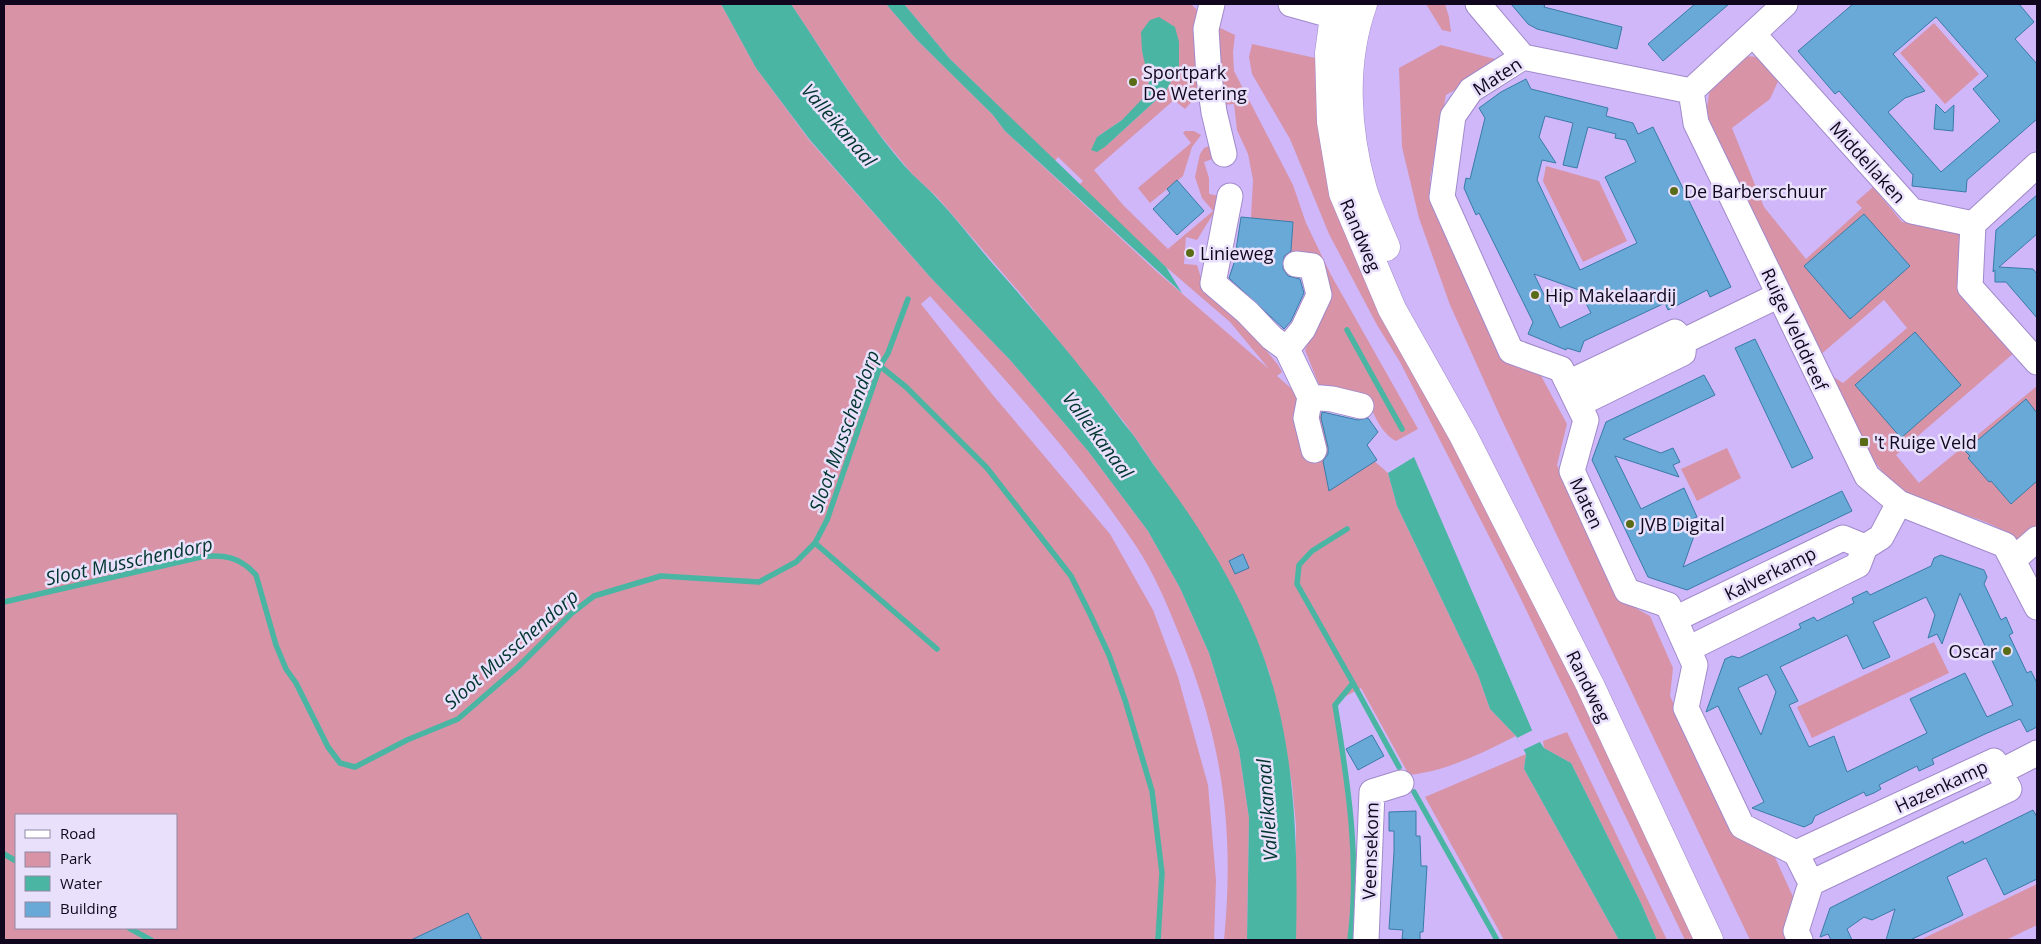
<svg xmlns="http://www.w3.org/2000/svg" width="2041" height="944" viewBox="0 0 2041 944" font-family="'Open Sans',sans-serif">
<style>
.green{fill:#d893a7;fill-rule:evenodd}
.water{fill:#4ab5a3}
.pier{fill:#cfb7fa}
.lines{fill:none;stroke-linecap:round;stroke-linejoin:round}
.stream{stroke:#4ab5a3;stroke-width:5.5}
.building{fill:#68a9d8;stroke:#397ba7;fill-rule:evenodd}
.minor-casing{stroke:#a18aca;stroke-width:27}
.major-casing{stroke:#a18aca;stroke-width:29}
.minor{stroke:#fff;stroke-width:25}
.major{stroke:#fff;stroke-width:28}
.poi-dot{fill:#5b6c18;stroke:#e9e0fc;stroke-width:2}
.labels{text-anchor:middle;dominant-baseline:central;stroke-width:5;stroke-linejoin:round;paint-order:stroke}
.poi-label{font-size:18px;fill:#10061d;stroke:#e9e0fc;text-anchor:start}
.street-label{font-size:18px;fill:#10061d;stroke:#e9e0fc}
.water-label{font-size:19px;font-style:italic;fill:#01352e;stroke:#e9e0fc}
</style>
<rect width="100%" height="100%" fill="#cfb7fa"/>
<path class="green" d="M 4,4 L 721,4 L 756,68 L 810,141 L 931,278 L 1011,361 L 1088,451 L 1148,531 L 1180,588 L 1209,653 L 1239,750 L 1249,818 L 1247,940 L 1224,940 C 1235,828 1222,738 1179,634 C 1167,604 1154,573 1136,546 C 1076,456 1002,376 930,296 L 921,304 L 992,394 L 1110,534 L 1153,610 L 1178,677 L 1208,785 L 1216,880 L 1214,940 L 4,940 ZM 16,815 L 176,815 L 176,928 L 16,928 Z
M 791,4 L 886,4 L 918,41 L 993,115 L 1005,131 L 1156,271 L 1269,369 L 1230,322 L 1166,267 L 1079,185 L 1083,181 L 1058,157 L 1055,161 L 950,59 L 904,4 L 1191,4 L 1201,14 L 1200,78 L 1196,97 L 1185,109 L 1174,100 L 1094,170 L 1123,205 L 1168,249 L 1213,211 L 1202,198 L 1195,177 L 1200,154 L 1204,148 L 1209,146 L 1215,158 L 1204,162 L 1209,178 L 1209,194 L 1220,196 L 1218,206 L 1197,240 L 1186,237 L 1184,264 L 1197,265 L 1202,281 L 1240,318 L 1278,365 L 1282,372 L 1277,376 L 1388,473 L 1397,506 L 1478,675 L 1490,709 L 1516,736 C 1482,753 1447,771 1409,775 L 1361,688 L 1333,703 L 1351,828 L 1352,884 L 1348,940 L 1296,940 L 1296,826 L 1292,784 L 1281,722 L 1269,672 L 1244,611 L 1223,570 L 1142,447 L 1124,422 L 1020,293 L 937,197 L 912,174 L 867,119 ZM 1142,51 L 1166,91 L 1106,146 L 1097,137 C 1115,124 1148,107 1149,82 C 1149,72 1145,61 1142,51 Z
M 1426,4 L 1445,4 L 1449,17 L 1451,32 L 1442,30 Z
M 1934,23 L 1979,74 L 1945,104 L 1900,53 Z
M 1214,25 L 1235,35 L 1233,52 L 1234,71 L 1293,185 L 1306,223 L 1331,275 L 1418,429 L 1396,441 C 1382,434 1372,413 1368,398 L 1319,385 L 1305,350 L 1328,298 L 1291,254 L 1293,222 L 1251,218 L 1253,180 L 1248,154 L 1237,130 L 1234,104 L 1221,105 Z
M 1252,44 L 1320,59 L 1425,392 L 1541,614 L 1697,940 L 1685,940 L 1518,593 L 1400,362 L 1377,325 L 1329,234 L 1290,139 L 1252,74 L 1249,57 Z
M 1441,45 L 1495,59 L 1499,65 L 1446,95 L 1430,179 L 1436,208 L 1539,372 L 1567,424 L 1557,465 L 1619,599 L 1650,616 L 1673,668 L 1670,696 L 1735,836 L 1773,853 L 1795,901 L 1786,940 L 1750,940 L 1499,414 L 1450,305 L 1419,218 L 1402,147 L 1399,68 Z
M 1744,56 L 1759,57 L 1780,77 L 1770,99 L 1732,128 L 1764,207 L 1806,259 L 1862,208 L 1856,202 L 1873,187 L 1902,222 L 1954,228 L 1970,244 L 1966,288 L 2015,352 L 1896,455 L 1919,483 L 2037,386 L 2037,526 L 2020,541 C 1989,518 1957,514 1922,501 C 1872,482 1852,419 1830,375 L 1843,383 L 1907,328 L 1884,300 L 1819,356 L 1706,113 L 1710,88 Z
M 1185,131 L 1194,131 L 1201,135 L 1192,147 L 1183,176 L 1150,203 L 1138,188 L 1191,143 L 1183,133 Z
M 1546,166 L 1599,181 L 1627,241 L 1583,262 L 1543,181 Z
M 1727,448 L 1741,478 L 1697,501 L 1681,469 Z
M 1934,642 L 1949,673 L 1812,738 L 1797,707 Z
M 1567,732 L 1667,940 L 1657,940 L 1641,903 L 1571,763 L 1544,748 L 1543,741 Z
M 1526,754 L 1524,769 L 1619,940 L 1504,940 L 1425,797 Z
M 2037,884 L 2037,925 L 2006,940 L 1920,940 Z"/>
<path class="water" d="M 721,4 L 791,4 C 830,62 865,122 912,174 C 920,182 929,189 936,197 C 956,218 974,242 993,264 C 1039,316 1084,370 1126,426 C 1138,440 1147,456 1158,471 C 1202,529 1247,602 1269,673 C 1296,758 1298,852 1296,940 L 1247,940 L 1249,818 L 1239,750 L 1209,653 L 1180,588 L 1148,531 L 1088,451 L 1011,361 L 931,278 L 810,140 L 756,68 Z
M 886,4 L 904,4 L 950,59 L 1166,267 L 1182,293 L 1005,131 L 993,115 L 918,41 Z
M 1159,17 L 1175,27 L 1179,42 L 1179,66 L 1166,91 L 1106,146 L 1097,152 L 1091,150 L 1097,137 L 1122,120 L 1146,95 L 1149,82 L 1142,51 L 1141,32 L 1150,20 Z
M 1414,457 L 1532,730 L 1544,748 L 1571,763 L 1641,903 L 1657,940 L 1619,940 L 1524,769 L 1526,754 L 1516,736 L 1490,709 L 1478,675 L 1397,506 L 1388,473 Z"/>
<path class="pier" d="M 1535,729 L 1542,741 L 1523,750 L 1517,738 Z"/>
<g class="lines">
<path class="stream" d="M 1347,330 L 1402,429
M 880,366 L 906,387 L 987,468 L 1071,576 L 1090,614 L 1109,655 L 1125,700 L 1152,791 L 1162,873 L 1158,940
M 1347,529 L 1312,551 L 1299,565 L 1297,584 L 1353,683 L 1335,705 C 1348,783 1360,861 1350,940
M 815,543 L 937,649
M 4,602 L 201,557 C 224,554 240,557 256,575 L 276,645 L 286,669 L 296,683 L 328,747 L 340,763 L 355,767 L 407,740 L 458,719 L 518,667 L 572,613 L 594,596 L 661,576 L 759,582 L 796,562 L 815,543 L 827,520 L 880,366 L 888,353 L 908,299
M 1353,683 L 1399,767
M 1414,792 L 1497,940
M 4,854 L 16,861
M 129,928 L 151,940"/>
</g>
<path class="building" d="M 1511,4 L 1545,4 L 1544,7 L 1622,27 L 1617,49 L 1537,29 L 1528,24 Z
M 1695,4 L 1729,4 L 1663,61 L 1648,44 Z
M 1853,4 L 2019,4 L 2034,22 L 2015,39 L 2037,64 L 2037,119 L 1967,180 L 1966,192 L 1912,186 L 1913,175 L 1839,91 L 1835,94 L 1798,51 ZM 1936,17 L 1988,76 L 1973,89 L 2000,121 L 1941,172 L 1888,112 L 1905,98 L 1925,91 L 1893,54 Z
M 1526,79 L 1531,89 L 1608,108 L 1606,116 L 1633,123 L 1638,134 L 1653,127 L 1731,287 L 1710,297 L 1707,290 L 1668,310 L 1665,303 L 1584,341 L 1580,352 L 1567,348 L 1566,350 L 1528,334 L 1533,322 L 1479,213 L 1476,215 L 1464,188 L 1466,178 L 1470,179 L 1485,118 L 1479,108 L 1501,92 ZM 1545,116 L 1573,123 L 1563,165 L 1577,168 L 1588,127 L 1616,134 L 1615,138 L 1626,140 L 1636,162 L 1605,177 L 1637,243 L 1580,270 L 1537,180 L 1542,160 L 1556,163 L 1539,137 ZM 1534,274 L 1579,290 L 1591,313 L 1560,328 Z
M 1936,104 L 1945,113 L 1954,105 L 1953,131 L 1934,129 Z
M 1177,180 L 1204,211 L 1177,235 L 1153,209 L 1170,193 L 1167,189 Z
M 2037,195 L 2037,234 L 1999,267 L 2033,269 L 2037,274 L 2037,318 L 2006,282 L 1995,282 L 1995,270 L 1993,272 L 1996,230 Z
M 1864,214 L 1910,266 L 1850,319 L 1804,266 Z
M 1241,217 L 1293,222 L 1291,251 L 1284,256 L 1283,269 L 1288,276 L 1300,279 L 1304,293 L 1291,321 L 1284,329 L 1229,278 L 1234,263 Z
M 1915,332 L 1961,385 L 1901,438 L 1855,385 Z
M 1755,339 L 1813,458 L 1792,468 L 1735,348 Z
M 1704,375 L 1715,395 L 1623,439 L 1661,453 L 1673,448 L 1680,462 L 1673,465 L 1679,477 L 1615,456 L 1641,509 L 1684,488 L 1697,517 L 1677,526 L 1695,533 L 1683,567 L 1842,491 L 1852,511 L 1687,590 L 1648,577 L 1592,460 L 1606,422 Z
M 2026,399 L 2037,413 L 2037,481 L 2011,504 L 1991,481 L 1989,482 L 1968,458 L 1970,456 L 1965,451 Z
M 1322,412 L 1358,420 L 1368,418 L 1378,432 L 1367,445 L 1377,460 L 1329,491 L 1323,461 L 1328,454 L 1328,447 L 1321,418 Z
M 1243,554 L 1249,568 L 1235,574 L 1229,561 Z
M 1941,555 L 1984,570 L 1987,577 L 1984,584 L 2001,620 L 2006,617 L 2013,633 L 2009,635 L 2027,673 L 2031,671 L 2037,683 L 2037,727 L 2027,732 L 2020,719 L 1985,734 L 1932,759 L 1934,764 L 1919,771 L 1917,766 L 1879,785 L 1881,789 L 1874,793 L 1866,796 L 1864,792 L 1815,816 L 1812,823 L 1804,827 L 1752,808 L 1764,802 L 1718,706 L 1706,712 L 1725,659 L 1732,656 L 1739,658 L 1801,628 L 1799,624 L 1814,617 L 1817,621 L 1854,603 L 1852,598 L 1867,591 L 1870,595 L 1931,566 L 1934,558 ZM 1960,593 L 2013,705 L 1987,717 L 1965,673 L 1910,699 L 1927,733 L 1847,772 L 1834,736 L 1809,747 L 1789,705 L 1798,701 L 1780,667 L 1847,635 L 1863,669 L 1890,657 L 1873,622 L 1926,597 L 1935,615 L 1928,638 L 1937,634 L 1942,644 ZM 1767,674 L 1776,692 L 1761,735 L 1738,688 Z
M 1372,735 L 1384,756 L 1358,770 L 1346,749 Z
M 2033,810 L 2037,817 L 2037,879 L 2004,895 L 1986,858 L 1947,877 L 1963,915 L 1951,921 L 1910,940 L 1886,940 L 1895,909 L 1872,920 L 1864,917 L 1847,929 L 1852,940 L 1831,940 L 1828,934 L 1820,937 L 1830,908 L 1963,841 L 1964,844 Z
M 1416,811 L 1416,836 L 1420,836 L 1421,866 L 1427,866 L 1423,932 L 1420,932 L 1420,940 L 1402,939 L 1403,930 L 1389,929 L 1394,852 L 1394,831 L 1389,831 L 1389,812 Z
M 468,913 L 482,940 L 411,940 Z"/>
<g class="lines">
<defs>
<path id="minor" d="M 1212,4 L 1206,29 L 1209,77 L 1214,112 L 1224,154
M 1291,4 L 1334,16
M 1478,4 L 1523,57
M 1785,4 L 1691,91 L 1696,123 L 1867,476 L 1899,503 L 2005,545 L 2037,607
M 1753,34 L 1912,211 L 1973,224 L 1970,287 L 2037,362
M 1691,91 L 1523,57 L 1471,90 L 1453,116 L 1442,197 L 1511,351 L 1561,369 L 1586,420 L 1572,471 L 1627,591 L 1668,605 L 1695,665 L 1686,708 L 1742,826 L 1796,853 L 1811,883 L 1796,931 L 1800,940
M 1230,196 L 1213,283 L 1247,312 L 1272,338 L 1287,349 L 1310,397 L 1332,399 L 1361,406
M 1973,224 L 2037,165
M 1684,341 L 1779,295
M 1287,349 L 1303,329 L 1319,295 L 1312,266 L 1296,264
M 1568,383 L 1675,332 L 1684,341
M 1310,397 L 1306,418 L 1314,450
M 1579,404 L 1683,353 L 1684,341
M 2013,560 L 2037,539
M 1675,619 L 1843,538 L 1865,547
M 1688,649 L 1858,565 L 1865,547 L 1881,537 L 1899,503
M 2000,772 L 2037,753
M 1796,853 L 1994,761 L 2009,789 L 1811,883
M 1366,940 L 1372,792 L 1401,783"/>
<path id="major" d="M 1338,4 L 1334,16 L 1329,53 L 1331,122 L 1343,193 L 1392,309 L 1463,435 L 1590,685 L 1709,940
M 1363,4 C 1342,63 1346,130 1363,190 C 1369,209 1378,228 1386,247"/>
</defs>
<use href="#minor" class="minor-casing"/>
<use href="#major" class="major-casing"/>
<use href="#minor" class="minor"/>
<use href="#major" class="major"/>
</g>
<g class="poi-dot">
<circle cx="1133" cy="82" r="5"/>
<circle cx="1674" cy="191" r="5"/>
<circle cx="1190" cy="253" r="5"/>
<circle cx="1535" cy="295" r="5"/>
<rect x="1859" y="437" width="10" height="10" rx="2.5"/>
<circle cx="1630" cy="524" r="5"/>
<circle cx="2007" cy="651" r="5"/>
</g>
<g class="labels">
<g class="poi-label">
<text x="1143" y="72">Sportpark<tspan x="1143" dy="21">De Wetering</tspan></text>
<text x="1684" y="191">De Barberschuur</text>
<text x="1200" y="253">Linieweg</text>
<text x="1545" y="295">Hip Makelaardij</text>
<text x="1874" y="442">'t Ruige Veld</text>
<text x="1640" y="524">JVB Digital</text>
<text x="1997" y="651" text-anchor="end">Oscar</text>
</g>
<g class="street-label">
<text transform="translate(1497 76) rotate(-33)">Maten</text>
<text transform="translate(1868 162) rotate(48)">Middellaken</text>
<text transform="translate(1361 235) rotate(67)">Randweg</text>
<text transform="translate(1795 329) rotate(65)">Ruige Velddreef</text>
<text transform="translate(1587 503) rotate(65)">Maten</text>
<text transform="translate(1770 573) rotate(-26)">Kalverkamp</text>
<text transform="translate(1589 686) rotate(64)">Randweg</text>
<text transform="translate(1941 786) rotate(-25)">Hazenkamp</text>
<text transform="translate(1370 851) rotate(-88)">Veensekom</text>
</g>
<g class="water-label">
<text transform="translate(839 125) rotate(49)">Valleikanaal</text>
<text transform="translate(844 431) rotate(-70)">Sloot Musschendorp</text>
<text transform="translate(1098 435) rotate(53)">Valleikanaal</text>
<text transform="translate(129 561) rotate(-12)">Sloot Musschendorp</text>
<text transform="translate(511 649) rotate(-41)">Sloot Musschendorp</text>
<text transform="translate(1267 810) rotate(-94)">Valleikanaal</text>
</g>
</g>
<rect width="2041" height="944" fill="none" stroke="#10061d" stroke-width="10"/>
<rect x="15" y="814" width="162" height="115" fill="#e9e0fc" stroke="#9289a3"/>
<rect x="25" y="830" width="25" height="8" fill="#ffffff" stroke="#9289a3"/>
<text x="60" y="839" font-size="15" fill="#10061d">Road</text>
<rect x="25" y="852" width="25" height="15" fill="#d893a7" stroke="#9289a3"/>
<text x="60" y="864" font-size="15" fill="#10061d">Park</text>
<rect x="25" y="876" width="25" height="15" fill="#4ab5a3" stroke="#9289a3"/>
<text x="60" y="889" font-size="15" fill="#10061d">Water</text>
<rect x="25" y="902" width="25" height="15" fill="#68a9d8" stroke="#9289a3"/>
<text x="60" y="914" font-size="15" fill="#10061d">Building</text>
</svg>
